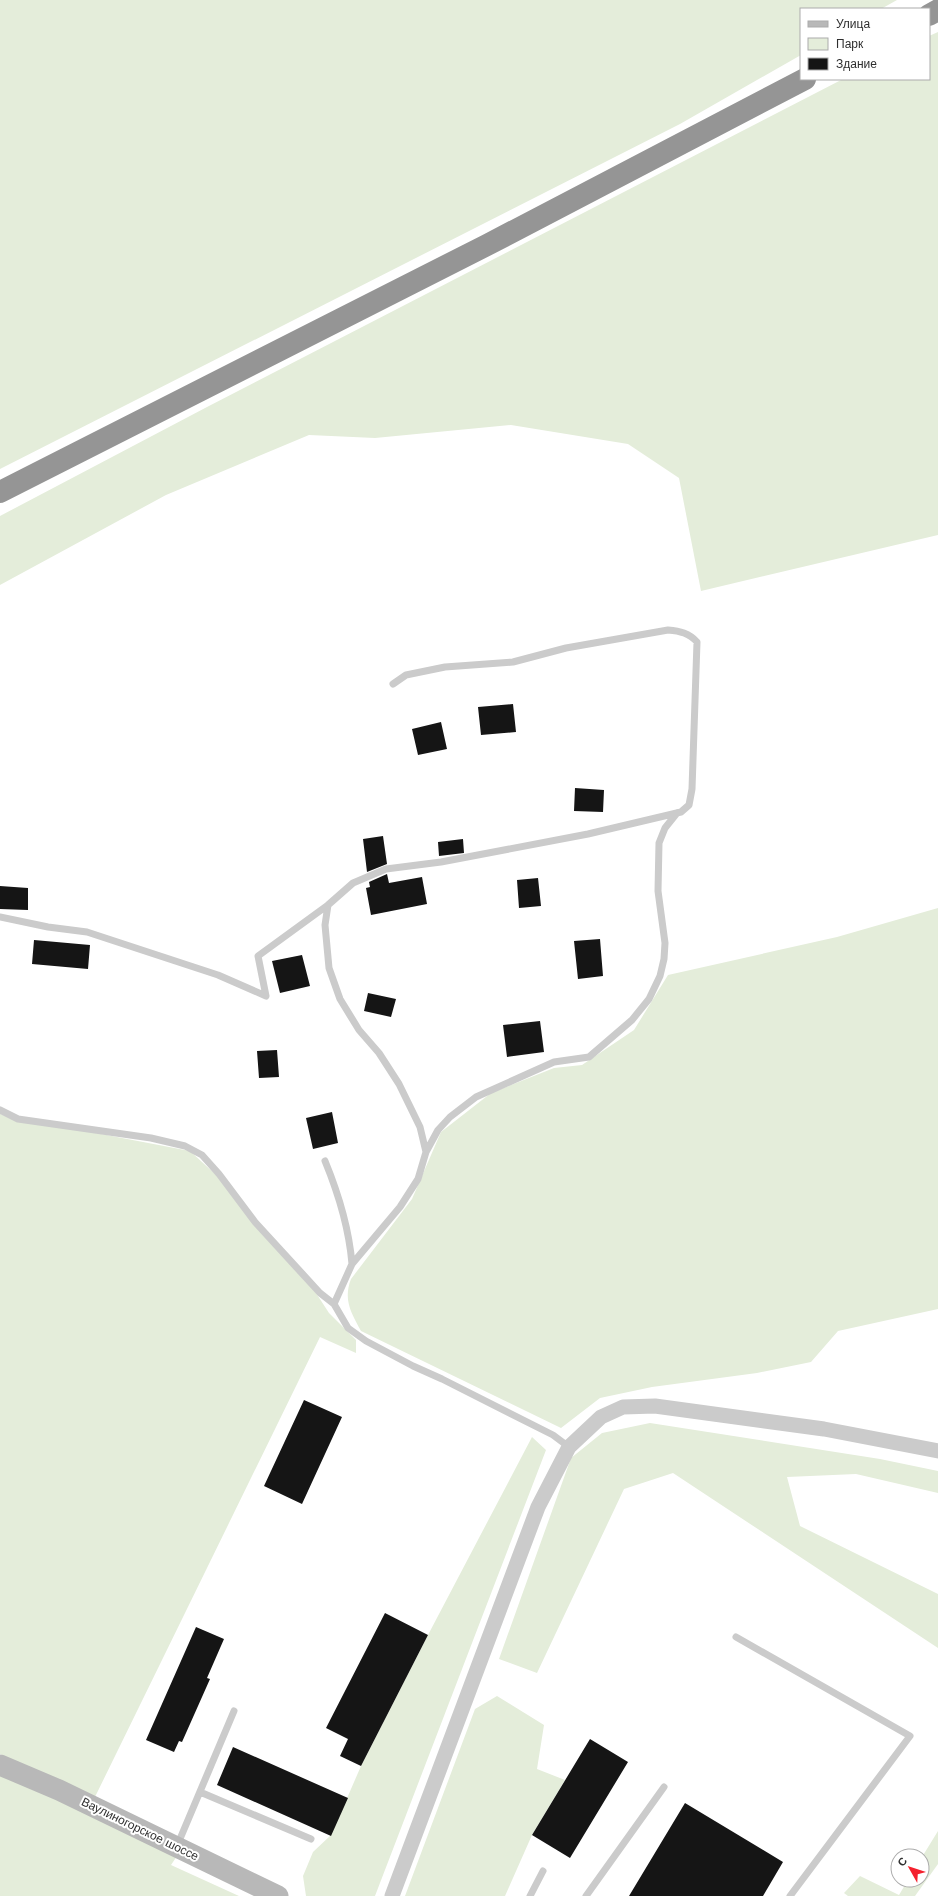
<svg xmlns="http://www.w3.org/2000/svg" width="938" height="1896" viewBox="0 0 938 1896" font-family="'Work Sans',sans-serif">
<style>
.green{fill:#e4edda}
.building{fill:#151515}
.lines{fill:none;stroke-linecap:round;stroke-linejoin:round}
.lane{stroke:#cbcbcb;stroke-width:7}
.street{stroke:#cbcbcb;stroke-width:15}
.secondary{stroke:#b8b8b8;stroke-width:21}
.highway{stroke:#959595;stroke-width:22}
.labels{text-anchor:middle;dominant-baseline:central;stroke-width:4;stroke-linejoin:round;paint-order:stroke}
.street-label{font-size:12px;fill:#2e2e2e;stroke:#fff}
</style>
<rect width="100%" height="100%" fill="#fff"/>
<path class="green" d="M 0,0 L 897,0 L 881,9 L 801,9 L 801,55 L 680,124 L 0,469 Z
M 938,32 L 938,535 L 701,591 L 679,478 L 628,444 L 511,425 L 375,438 L 309,435 L 166,495 L 0,585 L 0,516 L 207,407 L 843,79 L 929,79 L 929,36 Z
M 938,908 L 938,1309 L 838,1331 L 811,1362 L 757,1373 L 652,1387 L 600,1398 L 561,1428 L 361,1331 C 351,1312 343,1300 351,1279 L 412,1199 L 441,1132 L 491,1093 L 554,1068 L 582,1065 L 634,1030 L 668,975 L 837,937 Z
M 0,1113 L 2,1115 L 190,1151 L 215,1174 L 316,1293 L 329,1313 L 356,1340 L 356,1353 L 320,1337 L 94,1799 L 0,1754 Z
M 650,1423 L 880,1459 L 938,1471 L 938,1493 L 856,1474 L 787,1477 L 800,1526 L 938,1594 L 938,1648 L 673,1473 L 624,1489 L 537,1673 L 499,1659 L 571,1458 L 602,1433 Z
M 532,1437 L 546,1450 L 375,1896 L 306,1896 L 303,1876 L 313,1852 L 331,1835 L 361,1766 L 428,1635 Z
M 497,1696 L 544,1725 L 537,1769 L 565,1780 L 532,1835 L 505,1896 L 405,1896 L 475,1709 Z
M 0,1772 L 179,1853 L 171,1865 L 239,1896 L 0,1896 Z
M 938,1831 L 938,1864 L 915,1896 L 848,1896 L 844,1893 L 860,1876 L 899,1895 L 908,1880 L 922,1880 L 922,1857 Z"/>
<path class="building" d="M 513,704 L 516,732 L 481,735 L 478,707 Z
M 441,722 L 447,749 L 418,755 L 412,729 Z
M 575,788 L 604,790 L 603,812 L 574,811 Z
M 383,836 L 387,864 L 367,872 L 363,839 Z
M 463,839 L 464,853 L 439,856 L 438,842 Z
M 387,874 L 389,883 L 422,877 L 427,904 L 371,915 L 366,888 L 370,887 L 369,882 Z
M 538,878 L 541,906 L 519,908 L 517,880 Z
M 0,886 L 28,888 L 28,910 L 0,909 Z
M 600,939 L 603,976 L 578,979 L 574,941 Z
M 34,940 L 90,945 L 88,969 L 32,964 Z
M 302,955 L 310,986 L 280,993 L 272,961 Z
M 368,993 L 396,999 L 391,1017 L 364,1011 Z
M 540,1021 L 544,1052 L 507,1057 L 503,1025 Z
M 277,1050 L 279,1077 L 259,1078 L 257,1051 Z
M 332,1112 L 338,1143 L 313,1149 L 306,1118 Z
M 304,1400 L 342,1417 L 302,1504 L 264,1486 Z
M 385,1613 L 428,1635 L 361,1766 L 340,1756 L 348,1739 L 326,1728 Z
M 196,1627 L 224,1639 L 207,1678 L 210,1679 L 182,1742 L 179,1741 L 174,1752 L 146,1740 Z
M 590,1739 L 628,1762 L 570,1858 L 532,1835 Z
M 233,1747 L 348,1798 L 331,1836 L 217,1785 Z
M 685,1803 L 783,1862 L 763,1896 L 629,1896 Z"/>
<g class="lines">
<path class="lane" d="M 393,684 L 406,675 L 445,667 L 513,662 L 566,648 L 668,630 C 680,631 689,633 697,642 L 692,789 L 689,805 L 681,812 L 588,834 L 441,862 L 386,869 L 353,883 L 328,905 L 325,925 L 329,968 L 340,999 L 359,1030 L 379,1053 L 399,1084 L 420,1127 L 426,1152 L 418,1179 L 400,1207 L 352,1264 L 334,1304 L 348,1328 L 366,1341 L 413,1366 L 442,1379 L 553,1435 L 569,1447
M 0,917 L 48,927 L 87,932 L 218,975 L 266,996 L 258,956 L 328,905
M 0,1110 L 18,1119 L 151,1138 L 185,1146 L 202,1155 L 219,1174 L 255,1222 L 320,1293 L 334,1304
M 426,1152 L 438,1130 L 450,1117 L 476,1097 L 554,1062 L 589,1057 L 632,1020 L 649,999 L 660,976 L 664,959 L 665,943 L 658,891 L 659,843 L 665,828 L 677,813
M 325,1161 C 339,1195 349,1228 352,1264
M 736,1637 L 910,1736 L 790,1896
M 200,1792 L 311,1839
M 177,1846 L 234,1711
M 530,1896 L 543,1871
M 586,1896 L 664,1787"/>
<path class="street" d="M 392,1896 L 538,1507 L 569,1447 L 601,1417 L 623,1407 L 655,1406 L 824,1429 L 938,1451"/>
<path class="secondary" d="M 0,1765 L 59,1790 L 278,1896"/>
<path class="highway" d="M 929,15 L 938,10
M 0,492 L 487,245 L 805,79"/>
</g>
<g class="labels">
<g class="street-label">
<text transform="translate(140 1829) rotate(26)">Ваулиногорское шоссе</text>
</g>
</g>
<rect x="800" y="8" width="130" height="72" fill="#ffffff" stroke="#ababab"/>
<rect x="808" y="21" width="20" height="6" fill="#b8b8b8" stroke="#ababab"/>
<text x="836" y="28" font-size="12" fill="#2e2e2e">Улица</text>
<rect x="808" y="38" width="20" height="12" fill="#e4edda" stroke="#ababab"/>
<text x="836" y="48" font-size="12" fill="#2e2e2e">Парк</text>
<rect x="808" y="58" width="20" height="12" fill="#151515" stroke="#ababab"/>
<text x="836" y="68" font-size="12" fill="#2e2e2e">Здание</text>
<g transform="translate(910 1868) rotate(309)"><circle r="19" fill="#ffffff" stroke="#ababab"/>
<path d="M0-3L7 15L0 10L-7 15Z" fill="#f4212e"/>
<text y="-6" font-size="11" font-weight="bold" text-anchor="middle" fill="#2e2e2e">С</text>
</g>
</svg>
